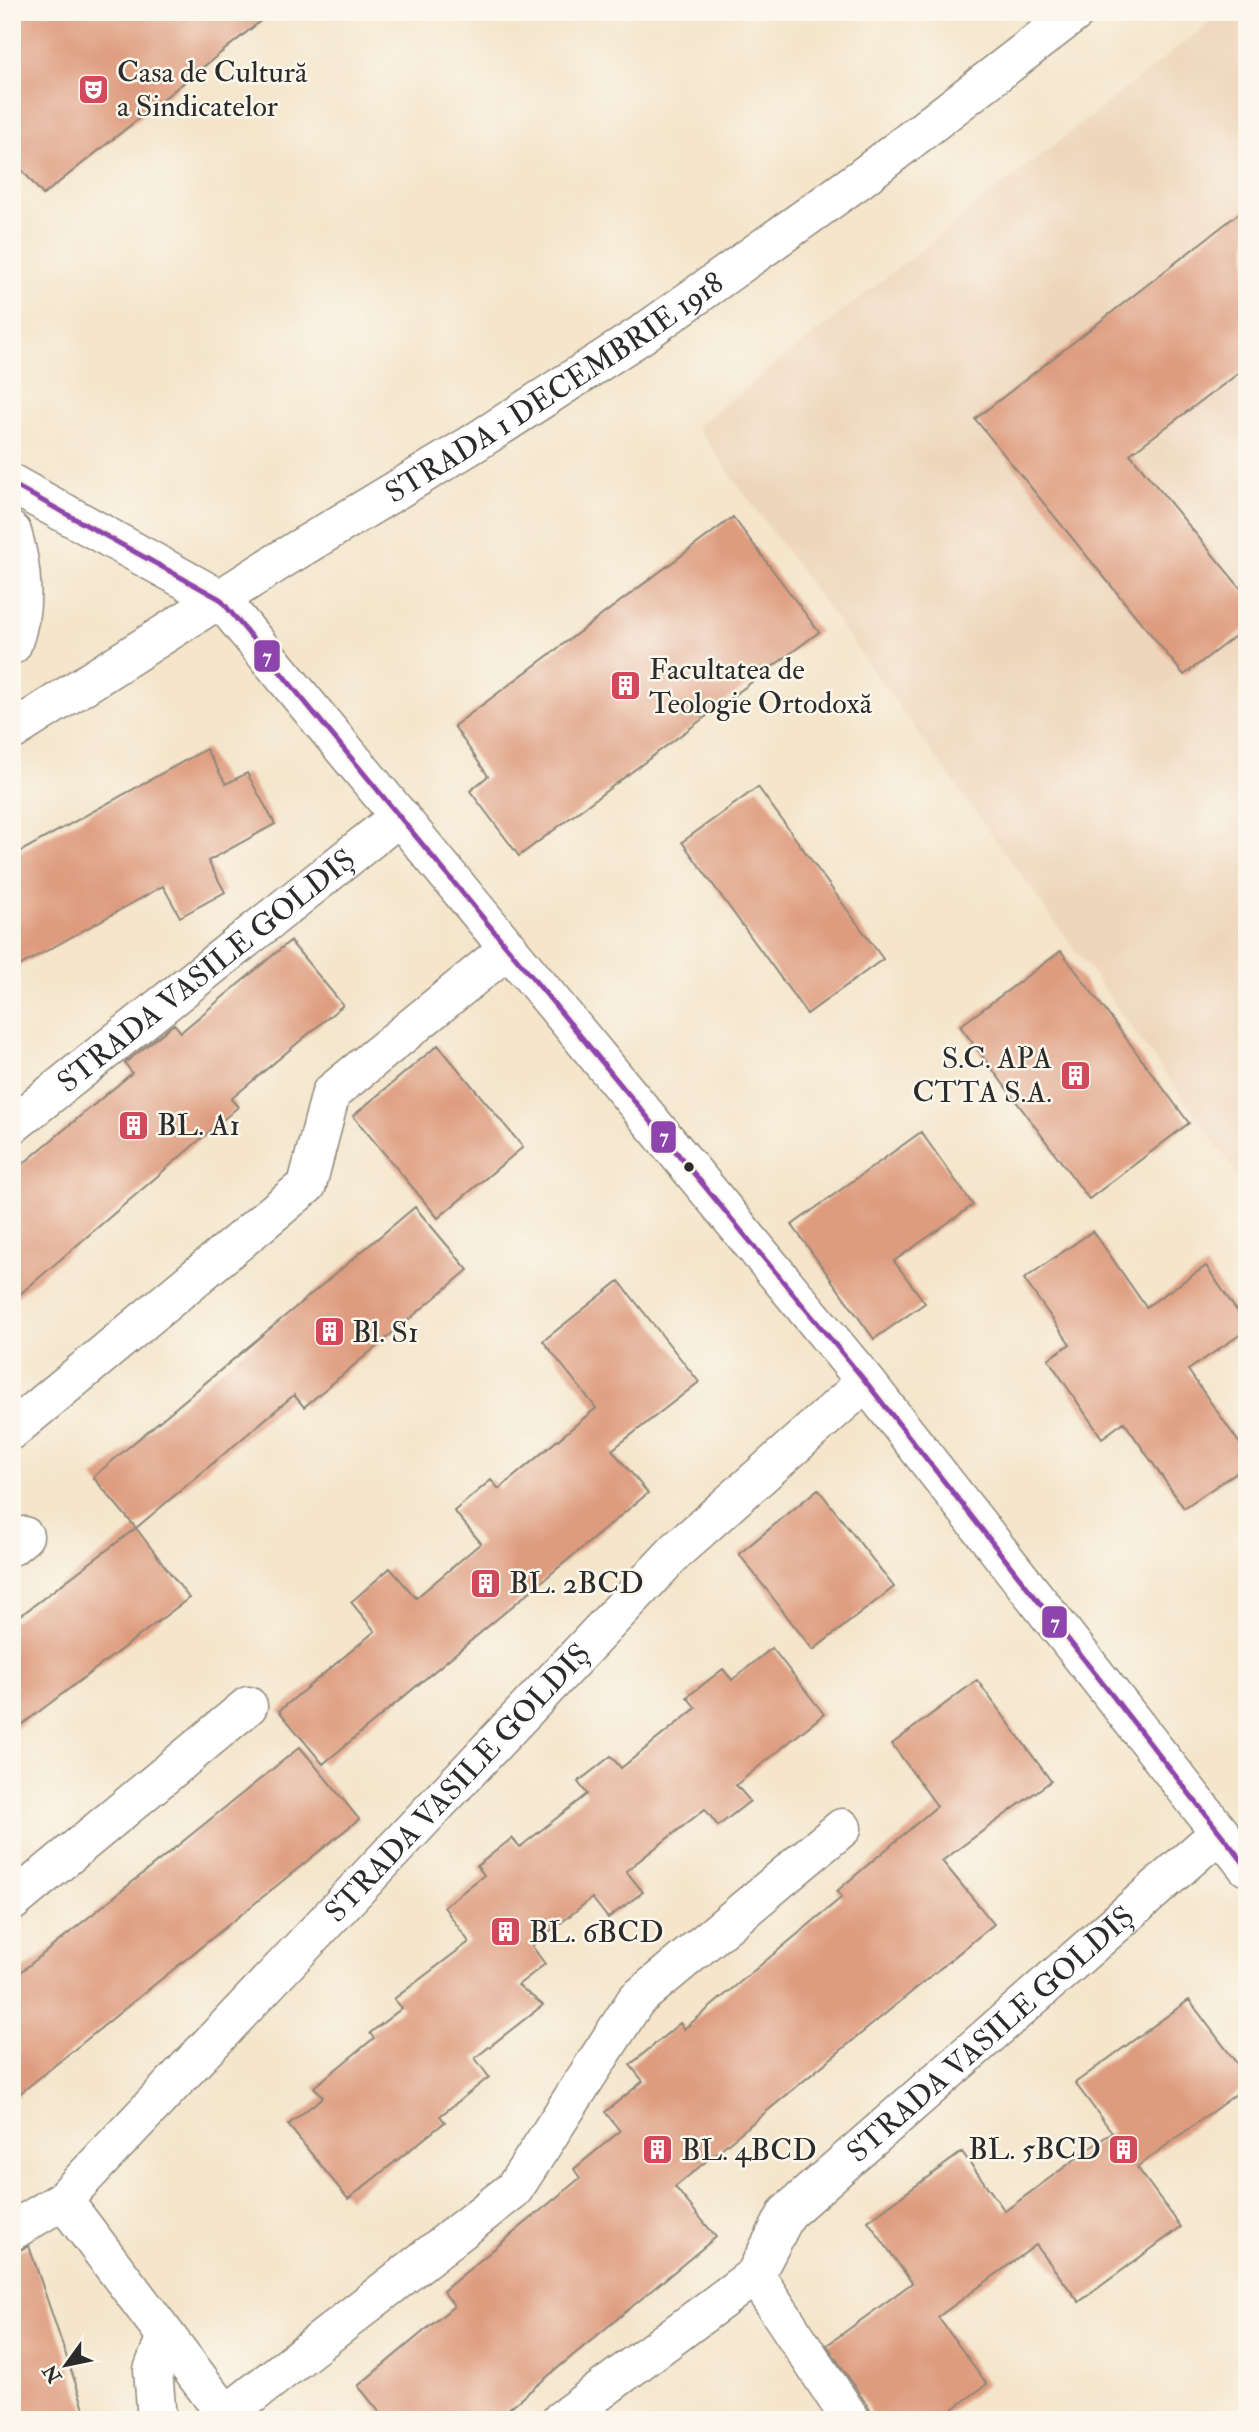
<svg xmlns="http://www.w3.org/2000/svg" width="1259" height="2432" viewBox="0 0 1259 2432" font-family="'IM FELL Double Pica',serif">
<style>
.built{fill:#eed6bb}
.building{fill:#de9c7f}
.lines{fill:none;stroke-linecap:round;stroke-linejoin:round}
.street-casing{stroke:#90887b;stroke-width:41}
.secondary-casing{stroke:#90887b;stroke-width:41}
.primary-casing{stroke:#90887b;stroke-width:41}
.street{stroke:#fff;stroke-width:38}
.secondary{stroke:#fff;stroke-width:38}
.primary{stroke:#fff;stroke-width:38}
.bus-1-casing{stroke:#fbf7ec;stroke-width:10}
.bus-1{stroke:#8e44ad;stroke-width:5}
.bus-dot{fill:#2b2b2b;stroke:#fbf7ec;stroke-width:2.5}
.labels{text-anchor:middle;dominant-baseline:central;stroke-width:5;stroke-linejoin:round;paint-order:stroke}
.poi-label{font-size:30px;fill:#2b2b2b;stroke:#fbf7ec;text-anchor:start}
.street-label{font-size:30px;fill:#2b2b2b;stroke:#fbf7ec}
.line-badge{stroke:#fbf7ec;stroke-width:2.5}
.badge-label{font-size:19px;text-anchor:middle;font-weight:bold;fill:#fff}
</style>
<rect width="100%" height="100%" fill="#fbf7ec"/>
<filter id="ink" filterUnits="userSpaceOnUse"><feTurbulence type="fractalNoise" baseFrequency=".0143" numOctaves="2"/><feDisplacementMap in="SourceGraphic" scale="14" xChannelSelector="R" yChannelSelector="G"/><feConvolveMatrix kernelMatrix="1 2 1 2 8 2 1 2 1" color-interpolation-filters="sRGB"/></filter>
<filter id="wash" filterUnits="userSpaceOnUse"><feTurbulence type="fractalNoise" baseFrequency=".00686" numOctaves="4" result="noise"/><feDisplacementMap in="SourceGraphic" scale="28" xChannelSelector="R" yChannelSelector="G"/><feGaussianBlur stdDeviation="1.57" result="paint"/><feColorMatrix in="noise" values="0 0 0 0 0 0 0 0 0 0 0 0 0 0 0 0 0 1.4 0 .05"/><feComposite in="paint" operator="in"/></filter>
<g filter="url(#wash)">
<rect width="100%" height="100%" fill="#f4e5cb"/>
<path class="built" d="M 1223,12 L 1247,12 L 1247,1187 L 696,427 Z"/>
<g id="blocks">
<path class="building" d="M 12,12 L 272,12 L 43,195 L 12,158 Z
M 1247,207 L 1247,367 L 1130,454 L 1247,596 L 1247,627 L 1184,675 L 975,419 Z
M 733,517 L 819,632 L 519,856 L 470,791 L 488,776 L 454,726 Z
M 206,749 L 226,784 L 247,773 L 275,824 L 208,861 L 225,892 L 180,917 L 163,886 L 12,970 L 12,856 Z
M 758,787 L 883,959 L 807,1014 L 682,842 Z
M 290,941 L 343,1005 L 231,1099 L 238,1107 L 12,1301 L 12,1173 L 132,1073 L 125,1063 L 174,1024 L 181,1032 Z
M 1061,951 L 1189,1123 L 1089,1199 L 960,1026 Z
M 438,1045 L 523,1147 L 438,1218 L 353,1116 Z
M 921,1132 L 973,1205 L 894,1261 L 925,1303 L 874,1339 L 792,1225 Z
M 415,1207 L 468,1270 L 304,1407 L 294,1395 L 136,1528 L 93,1477 Z
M 1093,1231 L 1146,1307 L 1206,1266 L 1247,1326 L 1247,1330 L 1188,1370 L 1247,1454 L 1247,1465 L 1184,1508 L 1124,1422 L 1102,1438 L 1048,1359 L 1070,1344 L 1024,1279 Z
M 619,1281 L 699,1382 L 612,1450 L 648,1493 L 323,1764 L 279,1711 L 375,1631 L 351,1602 L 390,1568 L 416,1598 L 481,1543 L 454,1511 L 491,1480 L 499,1489 L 596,1408 L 543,1341 Z
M 818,1489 L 894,1587 L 813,1650 L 739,1554 Z
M 136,1528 L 189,1598 L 12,1732 L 12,1622 Z
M 772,1648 L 824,1714 L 736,1785 L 750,1801 L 718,1826 L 705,1809 L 626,1871 L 643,1892 L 608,1918 L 592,1898 L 532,1946 L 545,1964 L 518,1985 L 543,2005 L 475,2058 L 489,2077 L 440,2116 L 445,2122 L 348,2199 L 288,2125 L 323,2097 L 314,2087 L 374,2038 L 370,2033 L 402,2008 L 394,1999 L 469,1942 L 444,1907 L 484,1875 L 477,1866 L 512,1838 L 520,1847 L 587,1794 L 578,1782 L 611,1756 L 621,1768 L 696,1708 L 687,1697 L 723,1669 L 732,1680 Z
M 977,1680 L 1051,1781 L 942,1861 L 994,1924 L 675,2187 L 716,2237 L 495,2420 L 386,2420 L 358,2386 L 454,2306 L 443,2291 L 580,2178 L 574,2169 L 620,2131 L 605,2112 L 643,2081 L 630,2065 L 680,2023 L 684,2029 L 842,1897 L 837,1891 L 937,1806 L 892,1744 Z
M 300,1747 L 359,1819 L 12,2100 L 12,1979 Z
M 1189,2000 L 1247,2077 L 1247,2086 L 1137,2167 L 1181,2227 L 1079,2302 L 1036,2245 L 938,2317 L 987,2384 L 938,2420 L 873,2420 L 869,2408 L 827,2345 L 912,2283 L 868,2221 L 962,2152 L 1005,2211 L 1112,2132 L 1075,2083 Z
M 29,2246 L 88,2420 L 12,2420 L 12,2253 Z"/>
</g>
</g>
<g filter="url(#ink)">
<use href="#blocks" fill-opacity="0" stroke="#90887b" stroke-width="2"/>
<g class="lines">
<defs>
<g id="street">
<path d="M 12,484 L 220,599"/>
<path id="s1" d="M 12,1125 L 400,816"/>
<path d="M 12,1430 L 307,1185 L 331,1093 L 509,948"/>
<path d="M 12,1546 L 24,1536"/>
<path d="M 12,1902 L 248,1706"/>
<path d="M 63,2200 L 230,2420"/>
<path id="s2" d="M 12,2231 L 63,2200 L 677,1550 L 866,1382"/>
<path d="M 755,2275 L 851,2420"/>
<path d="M 226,2415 L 514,2189 L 636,2000 L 842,1828"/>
<path d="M 157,2420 L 153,2370 L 166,2336"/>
<path id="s3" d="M 561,2420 L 755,2275 L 787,2213 L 1219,1833"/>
</g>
<path id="secondary" d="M 12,532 C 23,568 26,609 12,645
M 220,599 L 866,1382 L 1247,1867"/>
<g id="primary">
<path id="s4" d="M 12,731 L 284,558 L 471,445 L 641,335 L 860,179 L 1076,12"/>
</g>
</defs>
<use href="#street" class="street-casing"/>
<use href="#secondary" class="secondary-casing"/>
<use href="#primary" class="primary-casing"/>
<use href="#street" class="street"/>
<use href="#secondary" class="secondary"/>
<use href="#primary" class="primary"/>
<defs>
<path id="bus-1" d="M 12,484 L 220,599 L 866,1382 L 1247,1867"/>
</defs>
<use href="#bus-1" class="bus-1-casing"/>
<use href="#bus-1" class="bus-1"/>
</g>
</g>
<defs>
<symbol id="theatre-square" viewBox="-11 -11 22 22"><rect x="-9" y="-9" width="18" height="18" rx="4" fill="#d1495b" stroke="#fbf7ec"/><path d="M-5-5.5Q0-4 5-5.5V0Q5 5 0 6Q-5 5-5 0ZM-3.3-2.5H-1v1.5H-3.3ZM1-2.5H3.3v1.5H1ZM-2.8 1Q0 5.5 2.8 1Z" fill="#fff"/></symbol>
<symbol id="building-square" viewBox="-11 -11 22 22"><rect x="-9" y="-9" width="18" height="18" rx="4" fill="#d1495b" stroke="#fbf7ec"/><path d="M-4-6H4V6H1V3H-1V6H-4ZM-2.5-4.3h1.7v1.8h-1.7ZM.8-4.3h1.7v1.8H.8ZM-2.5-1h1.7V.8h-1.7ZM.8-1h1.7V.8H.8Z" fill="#fff"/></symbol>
</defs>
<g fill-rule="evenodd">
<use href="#theatre-square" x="76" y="72" width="35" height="35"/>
<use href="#building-square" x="608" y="668" width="35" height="35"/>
<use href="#building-square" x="1058" y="1058" width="35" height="35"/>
<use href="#building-square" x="116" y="1108" width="35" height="35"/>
<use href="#building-square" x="312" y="1314" width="35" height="35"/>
<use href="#building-square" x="468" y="1566" width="35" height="35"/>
<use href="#building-square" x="488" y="1914" width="35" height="35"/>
<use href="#building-square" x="1106" y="2132" width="35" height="35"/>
<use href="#building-square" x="640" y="2132" width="35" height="35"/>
</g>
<circle class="bus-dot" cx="689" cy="1167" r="6"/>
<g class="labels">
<g class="poi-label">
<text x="117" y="72">Casa de Cultură<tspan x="117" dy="34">a Sindicatelor</tspan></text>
<text x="649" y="669">Facultatea de<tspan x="649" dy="34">Teologie Ortodoxă</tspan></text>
<text x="1052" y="1058" text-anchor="end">S.C. APA<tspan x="1052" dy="34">CTTA S.A.</tspan></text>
<text x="157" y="1125">BL. A1</text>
<text x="352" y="1332">Bl. S1</text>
<text x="509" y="1583">BL. 2BCD</text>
<text x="529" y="1932">BL. 6BCD</text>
<text x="1101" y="2149" text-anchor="end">BL. 5BCD</text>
<text x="681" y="2150">BL. 4BCD</text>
</g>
<g class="street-label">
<text stroke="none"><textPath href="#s4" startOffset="642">STRADA 1 DECEMBRIE 1918</textPath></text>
<text stroke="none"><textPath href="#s1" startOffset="248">STRADA VASILE GOLDIȘ</textPath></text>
<text stroke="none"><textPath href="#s2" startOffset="634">STRADA VASILE GOLDIȘ</textPath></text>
<text stroke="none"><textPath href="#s3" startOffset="583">STRADA VASILE GOLDIȘ</textPath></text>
</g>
</g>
<g class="line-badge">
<rect x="253" y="639" width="28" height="34" rx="7" fill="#8e44ad"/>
<rect x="650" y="1120" width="27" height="34" rx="7" fill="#8e44ad"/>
<rect x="1041" y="1605" width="27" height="34" rx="7" fill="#8e44ad"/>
</g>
<g class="badge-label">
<text x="267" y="663">7</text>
<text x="664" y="1143">7</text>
<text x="1055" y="1629">7</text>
</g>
<rect width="1259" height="2432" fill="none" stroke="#fbf7ec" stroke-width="42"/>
<g transform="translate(66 2365) rotate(237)" stroke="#fbf7ec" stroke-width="5" paint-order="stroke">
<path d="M0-5L12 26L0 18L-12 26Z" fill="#2b2b2b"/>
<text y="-10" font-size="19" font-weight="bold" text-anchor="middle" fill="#2b2b2b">N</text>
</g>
</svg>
